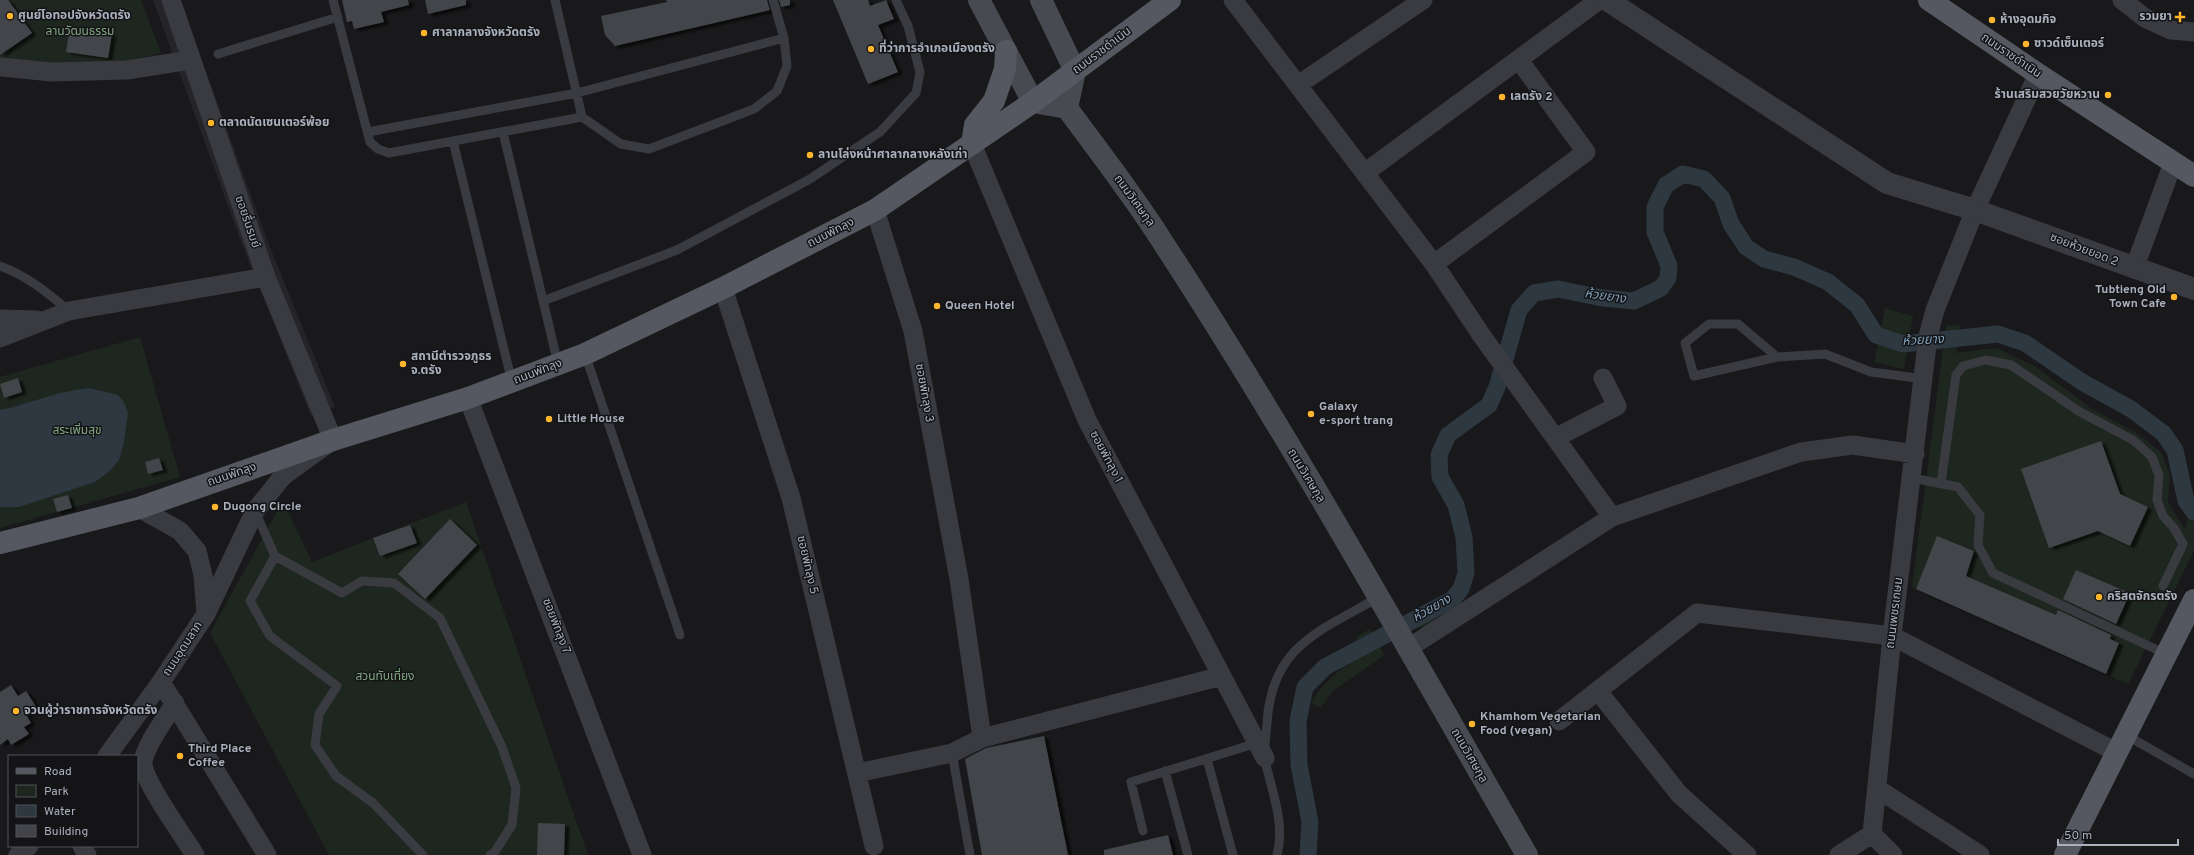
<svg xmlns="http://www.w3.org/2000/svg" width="2194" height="855" viewBox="0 0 2194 855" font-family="Overpass,'Noto Sans Thai',sans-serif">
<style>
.built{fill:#252529}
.green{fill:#1e271f}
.water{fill:#2d3841}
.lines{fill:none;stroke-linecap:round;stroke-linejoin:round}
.canal{stroke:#2d3841;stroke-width:17}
.building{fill:#434449;filter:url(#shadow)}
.service{stroke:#393b41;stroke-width:9}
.minor{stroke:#393b41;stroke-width:19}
.tertiary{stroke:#393b41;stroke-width:22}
.secondary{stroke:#474a51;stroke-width:22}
.primary{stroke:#555860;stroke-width:22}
.poi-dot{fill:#ffb62d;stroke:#141417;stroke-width:1.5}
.labels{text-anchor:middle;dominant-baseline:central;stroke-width:3;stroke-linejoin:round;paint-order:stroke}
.poi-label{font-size:12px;font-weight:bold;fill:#aab0bc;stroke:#141417;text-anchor:start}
.park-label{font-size:12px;fill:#80a882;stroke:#141417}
.street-label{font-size:12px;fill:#aab0bc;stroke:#141417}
.water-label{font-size:13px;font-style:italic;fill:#7f9fb9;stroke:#141417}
</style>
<defs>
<filter id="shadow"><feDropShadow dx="4.5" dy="2.5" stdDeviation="1" flood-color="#0009"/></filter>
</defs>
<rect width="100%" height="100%" fill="#19191b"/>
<path class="built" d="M 153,0 L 180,0 L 269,245 L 335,407 L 311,416 L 243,247 Z"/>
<path class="green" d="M 0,0 L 141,0 L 161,53 L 120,63 L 80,65 L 0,58 Z
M 1885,308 L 1913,316 L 1904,369 L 1874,362 Z
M 1960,325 L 1956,353 L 1997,348 L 2036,367 L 2092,409 L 2135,432 L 2161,452 L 2170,474 L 2168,502 L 2185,529 L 2194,497 L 2194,551 L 2128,684 L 1912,587 L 1946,326 Z
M 140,337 L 180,477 L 0,528 L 0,377 Z
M 283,501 L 312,562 L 466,502 L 588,855 L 329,855 L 210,633 Z
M 1457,599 L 1462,608 L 1422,631 L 1411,613 L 1419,608 L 1425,618 Z
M 1370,629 L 1384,655 L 1332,692 L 1321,708 L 1311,703 C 1326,678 1341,669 1366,653 L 1356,637 Z"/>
<path class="water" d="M 89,388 L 118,395 L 124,402 L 128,413 L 124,442 L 119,460 L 111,470 L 95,482 L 19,507 L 0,507 L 0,410 C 13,408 24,403 37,400 C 54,394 72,390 89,388 Z"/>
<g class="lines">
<path class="canal" d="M 1308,855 L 1310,822 L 1299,765 L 1298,721 L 1305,687 L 1325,667 L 1453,599 L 1461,589 L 1466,573 L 1464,537 L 1456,505 L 1440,477 L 1439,455 L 1448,435 L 1489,405 L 1497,387 L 1519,310 L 1534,293 L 1558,289 L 1602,298 L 1634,301 L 1661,288 L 1668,278 L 1669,266 L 1655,232 L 1655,207 L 1666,185 L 1683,174 L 1704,179 L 1722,198 L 1731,224 L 1746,247 L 1764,259 L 1794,267 L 1828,282 L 1857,305 L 1876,335 L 1903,344 L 1998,334 L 2025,343 L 2082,382 L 2131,409 L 2163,433 L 2175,450 L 2186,501 L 2194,512"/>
</g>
<path class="building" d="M 0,0 L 8,0 L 32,33 L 0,55 Z
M 342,0 L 408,0 L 409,5 L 381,12 L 384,22 L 354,29 L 352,21 L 347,22 Z
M 425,0 L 466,0 L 466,5 L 428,14 Z
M 666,0 L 767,0 L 770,10 L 615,46 L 605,35 L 601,16 L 667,2 Z
M 779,0 L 790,0 L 790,5 L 781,7 Z
M 833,0 L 868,0 L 870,6 L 886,0 L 894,19 L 878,25 L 898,72 L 868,84 Z
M 70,27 L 112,34 L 108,58 L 66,52 Z
M 18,378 L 22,392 L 4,398 L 0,384 Z
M 2101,441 L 2120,494 L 2148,507 L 2130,546 L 2098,531 L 2049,548 L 2021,469 Z
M 159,458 L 163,470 L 148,474 L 145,462 Z
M 68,495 L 72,508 L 57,512 L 53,499 Z
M 450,519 L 477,545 L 425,599 L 398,574 Z
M 410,525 L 417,543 L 380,556 L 373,538 Z
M 1937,536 L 1974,551 L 1966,576 L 2056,615 L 2058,610 L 2111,635 L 2110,639 L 2119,643 L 2106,674 L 1916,589 Z
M 2076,570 L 2130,593 L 2116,624 L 2063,599 Z
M 11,685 L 18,696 L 26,691 L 37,708 L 26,715 L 31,723 L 24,727 L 29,734 L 11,745 L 8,739 L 0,745 L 0,692 Z
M 1044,736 L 1068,855 L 982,855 L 965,759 L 986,748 Z
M 538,823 L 565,824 L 564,855 L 537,855 Z
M 1168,835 L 1173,855 L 1104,855 L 1104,850 Z"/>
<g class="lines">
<path class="service" d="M 333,0 L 370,142 L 378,149 L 389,153 L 582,117 L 621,144 L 649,149 L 754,109 L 777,91 L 787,66 L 784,38 L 773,0
M 555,0 L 582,117
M 218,54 L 338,17
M 368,132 L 577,93 L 784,38
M 503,132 L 558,364
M 453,141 L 512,382
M 0,266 C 27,276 47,292 69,311
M 543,301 L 677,250 L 810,179 L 880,132 L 916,93 L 920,72 L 908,26 L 896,0
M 585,354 L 680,635
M 1777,357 L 1738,324 L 1709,324 L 1685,343 L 1694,376 L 1777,357 L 1825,354 L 1871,372 L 1924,379
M 1912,478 L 1958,487 L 1980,515 L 1978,545 L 1993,573 L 2166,654
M 1941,483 L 1956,375 L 1963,366 L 1986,360 L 2011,365 L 2080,412 L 2133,440 L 2152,457 L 2159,475 L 2157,500 L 2163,516 L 2174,528 L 2183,544 L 2163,586
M 255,511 L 275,556 L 342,593 L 362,581 L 394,583 L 440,618 L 502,747 L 516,788 L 512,825 L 494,853 L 490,855
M 275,556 L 250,601 L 270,636 L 337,686 L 319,714 L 315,745 L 336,776 L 373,803 L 423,855
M 2126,735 L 2194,774
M 952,753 L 970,855
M 1207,759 L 1233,855
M 1165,771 L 1188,855
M 1143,831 L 1131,782 L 1257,743
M 1277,855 C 1285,825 1273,794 1266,765 C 1263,752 1266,737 1267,723 C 1272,645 1319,632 1379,597"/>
<path class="minor" d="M 171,0 L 266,277 L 333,440 L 283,476 L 255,511 L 206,614
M 1233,0 L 1434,264 L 1482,336 L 1612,517
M 2122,0 L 2145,18 L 2171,30 L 2194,32
M 0,67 L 52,72 L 127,70 L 190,60
M 1298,85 L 1423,0
M 972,144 L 1087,420 L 1265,758
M 1366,172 L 1599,0
M 875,210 L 913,331 L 959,579 L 982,738
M 1434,264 L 1586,152 L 1519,60
M 2134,269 L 2173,163
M 723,288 L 791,498 L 874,846
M 0,319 L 37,320
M 0,338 L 69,311 L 266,277
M 468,398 L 642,855
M 1555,438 L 1617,406 L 1603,378
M 1407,649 L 1612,517 L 1801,452 L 1853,445 L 1915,454
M 161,682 L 267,855
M 1598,691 L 1679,794 L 1747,855
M 175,703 C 166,718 145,745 143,762 C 142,780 184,837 195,855
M 1559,721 L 1697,613 L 1892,636 L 2116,752
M 107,756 L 161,682 L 206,614 L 203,575 L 197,551 L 180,531 L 139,508
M 857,773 L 952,753 L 982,738 L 1222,676
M 1878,789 L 1980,855
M 82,846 L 87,855
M 18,855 L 29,846
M 1839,855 L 1872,834
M 1893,855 L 1872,834 L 1892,636 L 1928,336 L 1935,310 L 1975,210 L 2038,74"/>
<path class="tertiary" d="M 1607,0 L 1887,183 L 1975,210 L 2194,289"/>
<path class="secondary" d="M 979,0 L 1033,102 L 1067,108 C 1099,152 1133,195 1162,241 C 1292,440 1408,649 1527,855
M 1041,0 L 1075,71 L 1067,108"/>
<path class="primary" d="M 1929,0 L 2038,74 L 2194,176
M 972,144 L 975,125 L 994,101 L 1005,69 L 1006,51
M 0,543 L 139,508 L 333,440 L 468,398 L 585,354 L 723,288 L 875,210 L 1033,102 L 1170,0
M 2065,855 L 2194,600"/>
</g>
<g class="poi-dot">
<circle cx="10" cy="16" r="4"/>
<path d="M2178 11h4v4h4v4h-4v4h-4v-4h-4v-4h4z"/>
<circle cx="1992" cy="20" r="4"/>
<circle cx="424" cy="33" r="4"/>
<circle cx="2026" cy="44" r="4"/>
<circle cx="871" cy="49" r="4"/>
<circle cx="2108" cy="95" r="4"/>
<circle cx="1502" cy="97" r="4"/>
<circle cx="211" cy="123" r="4"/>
<circle cx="810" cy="155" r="4"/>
<circle cx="2174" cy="297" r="4"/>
<circle cx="937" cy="306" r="4"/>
<circle cx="403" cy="364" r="4"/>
<circle cx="1311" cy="414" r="4"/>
<circle cx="549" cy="419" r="4"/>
<circle cx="215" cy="507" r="4"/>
<circle cx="2099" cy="597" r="4"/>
<circle cx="16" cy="711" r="4"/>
<circle cx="1472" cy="724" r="4"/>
<circle cx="180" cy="756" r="4"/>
</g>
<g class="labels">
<g class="poi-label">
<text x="18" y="16">ศูนย์โอทอปจังหวัดตรัง</text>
<text x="2172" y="17" text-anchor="end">รวมยา</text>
<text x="2000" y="20">ห้างอุดมกิจ</text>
<text x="432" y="33">ศาลากลางจังหวัดตรัง</text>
<text x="2034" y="44">ซาวด์เซ็นเตอร์</text>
<text x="879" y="49">ที่ว่าการอำเภอเมืองตรัง</text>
<text x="2100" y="95" text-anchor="end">ร้านเสริมสวยวัยหวาน</text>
<text x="1510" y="97">เลตรัง 2</text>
<text x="219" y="123">ตลาดนัดเซนเตอร์พ้อย</text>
<text x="818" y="155">ลานโล่งหน้าศาลากลางหลังเก่า</text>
<text x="2166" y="290" text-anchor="end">Tubtieng Old<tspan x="2166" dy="14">Town Cafe</tspan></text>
<text x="945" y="306">Queen Hotel</text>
<text x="411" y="357">สถานีตำรวจภูธร<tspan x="411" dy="14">จ.ตรัง</tspan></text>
<text x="1319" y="407">Galaxy<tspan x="1319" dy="14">e-sport trang</tspan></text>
<text x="557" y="419">Little House</text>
<text x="223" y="507">Dugong Circle</text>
<text x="2107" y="597">คริสตจักรตรัง</text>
<text x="24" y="711">จวนผู้ว่าราชการจังหวัดตรัง</text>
<text x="1480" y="717">Khamhom Vegetarian<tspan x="1480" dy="14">Food (vegan)</tspan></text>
<text x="188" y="749">Third Place<tspan x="188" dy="14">Coffee</tspan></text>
</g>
<g class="park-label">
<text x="80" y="32">ลานวัฒนธรรม</text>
<text x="77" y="431">สระเพิ่มสุข</text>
<text x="385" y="677">สวนทับเที่ยง</text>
</g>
<g class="street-label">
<text transform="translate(1102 51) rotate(-37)">ถนนราชดำเนิน</text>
<text transform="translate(2011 56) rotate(34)">ถนนราชดำเนิน</text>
<text transform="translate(1134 201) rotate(54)">ถนนวิเศษกุล</text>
<text transform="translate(247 222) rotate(71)">ซอยรื่นรมย์</text>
<text transform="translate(831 233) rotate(-27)">ถนนพัทลุง</text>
<text transform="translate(2084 250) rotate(21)">ซอยห้วยยอด 2</text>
<text transform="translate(538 372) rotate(-21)">ถนนพัทลุง</text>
<text transform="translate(924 393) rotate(80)">ซอยพัทลุง 3</text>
<text transform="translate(1106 457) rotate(62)">ซอยพัทลุง 1</text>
<text transform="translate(232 475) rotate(-19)">ถนนพัทลุง</text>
<text transform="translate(1306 476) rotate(59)">ถนนวิเศษกุล</text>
<text transform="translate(807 565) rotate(77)">ซอยพัทลุง 5</text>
<text transform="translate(1895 613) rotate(-83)">ถนนเพชรเกษม</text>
<text transform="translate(556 626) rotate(69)">ซอยพัทลุง 7</text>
<text transform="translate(183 649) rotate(-57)">ถนนอุดมลาภ</text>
<text transform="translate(1469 756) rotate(60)">ถนนวิเศษกุล</text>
</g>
<g class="water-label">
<text transform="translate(1605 297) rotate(8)">ห้วยยาง</text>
<text transform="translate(1923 341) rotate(-3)">ห้วยยาง</text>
<text transform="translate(1432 609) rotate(-30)">ห้วยยาง</text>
</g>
</g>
<rect x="8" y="755" width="130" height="92" fill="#141417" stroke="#505259"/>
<rect x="16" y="768" width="20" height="6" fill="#555860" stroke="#505259"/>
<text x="44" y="775" font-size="12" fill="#aab0bc">Road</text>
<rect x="16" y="785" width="20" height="12" fill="#1e271f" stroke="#505259"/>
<text x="44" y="795" font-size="12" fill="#aab0bc">Park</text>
<rect x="16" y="805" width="20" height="12" fill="#2d3841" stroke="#505259"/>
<text x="44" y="815" font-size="12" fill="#aab0bc">Water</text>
<rect x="16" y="825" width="20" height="12" fill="#434449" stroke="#505259"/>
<text x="44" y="835" font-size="12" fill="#aab0bc">Building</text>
<path d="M2058 839v6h120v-6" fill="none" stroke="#aab0bc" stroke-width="2"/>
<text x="2064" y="839" font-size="12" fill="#aab0bc" stroke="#141417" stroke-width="3" paint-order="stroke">50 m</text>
</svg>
